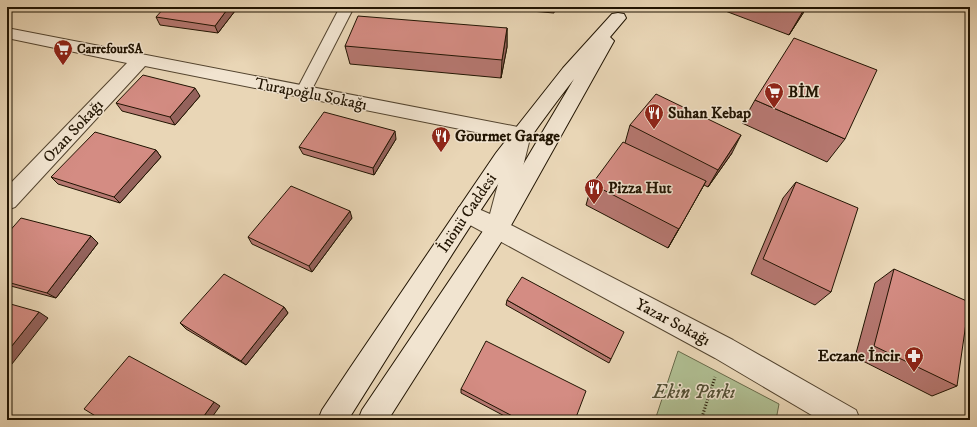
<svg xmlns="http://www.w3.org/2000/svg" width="977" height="427" viewBox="0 0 977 427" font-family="'IM FELL DW Pica',serif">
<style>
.green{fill:#b0bf93;stroke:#686a4a}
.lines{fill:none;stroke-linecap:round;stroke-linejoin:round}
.service-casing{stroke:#53442f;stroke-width:2}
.minor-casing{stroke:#53442f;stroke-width:2}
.secondary-casing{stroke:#211402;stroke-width:2}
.path{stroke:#211402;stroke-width:3;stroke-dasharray:1 2;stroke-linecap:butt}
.service{fill:#f1e4d0;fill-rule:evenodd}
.minor{fill:#f1e4d0;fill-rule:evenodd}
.secondary{fill:#f1e4d0;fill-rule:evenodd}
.wall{fill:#b67871;stroke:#211402}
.shaded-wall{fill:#94625c;stroke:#211402}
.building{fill:#d48c83;stroke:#211402}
.labels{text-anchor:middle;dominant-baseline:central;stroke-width:3;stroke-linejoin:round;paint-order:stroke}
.far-poi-label{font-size:13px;font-weight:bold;fill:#211402;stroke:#f1e4d0;text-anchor:start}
.poi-label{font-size:16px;font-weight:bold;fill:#211402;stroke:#f1e4d0;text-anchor:start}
.street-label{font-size:16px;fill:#211402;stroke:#f1e4d0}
.near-park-label{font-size:19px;font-style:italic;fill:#535035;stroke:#f1e4d0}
</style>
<rect width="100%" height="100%" fill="#e9d6b6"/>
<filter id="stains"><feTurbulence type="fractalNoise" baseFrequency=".005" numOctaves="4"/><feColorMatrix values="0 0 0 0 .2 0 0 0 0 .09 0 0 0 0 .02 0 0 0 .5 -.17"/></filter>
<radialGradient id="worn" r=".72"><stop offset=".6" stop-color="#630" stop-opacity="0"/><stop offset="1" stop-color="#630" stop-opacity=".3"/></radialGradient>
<path class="green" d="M 678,351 L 779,404 L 776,420 L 655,420 Z"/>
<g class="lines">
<defs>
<path id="service" d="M 340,7 L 354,7 L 308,97 L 303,98 L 298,97 L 295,93 Z"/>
<path id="minor" d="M 7,28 L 528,129 L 531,134 L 509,224 L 733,340 L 856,410 L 860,420 L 820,420 L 715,358 L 459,219 L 456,213 L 459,207 L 467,204 L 490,214 L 510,139 L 145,66 L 15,207 L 7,210 L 7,187 L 127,63 L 7,38 Z"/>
<path id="secondary" d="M 618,13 L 624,14 L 626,18 L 610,37 L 614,41 L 505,236 L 388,420 L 358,420 L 362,410 L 489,222 L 574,79 C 490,187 421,305 348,420 L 318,420 L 322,410 L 350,368 L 496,153 L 563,68 L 612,14 Z"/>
</defs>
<use href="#service" class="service-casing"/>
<use href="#minor" class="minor-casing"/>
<use href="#secondary" class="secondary-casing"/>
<path class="path" d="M 701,420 L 715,377"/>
<use href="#service" class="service"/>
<use href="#minor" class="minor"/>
<use href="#secondary" class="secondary"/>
</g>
<path class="wall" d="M 238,7 L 218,33 L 160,25 L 156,17 Z
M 485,7 L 555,7 L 554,13 Z
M 721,7 L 807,7 L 789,35 L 720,9 Z
M 507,28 L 507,47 L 501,78 L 350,64 L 345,46 Z
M 200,96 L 175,125 L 122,111 L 116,103 Z
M 755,100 L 845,139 L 827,162 L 742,123 Z
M 630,125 L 732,153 L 708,187 L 704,185 L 668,248 L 586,205 L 592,184 L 625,143 Z
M 396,139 L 374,175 L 303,154 L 299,147 Z
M 156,150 L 161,157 L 120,203 L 58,184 L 51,177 Z
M 796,182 L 831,292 L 815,305 L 751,274 L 783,198 Z
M 352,218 L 312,272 L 252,244 L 248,237 Z
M 7,234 L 91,236 L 98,243 L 56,298 L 7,285 Z
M 894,269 L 957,386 L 932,396 L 855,357 L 875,283 Z
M 507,300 L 611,359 L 609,363 L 506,305 Z
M 284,307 L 288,313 L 246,365 L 186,329 L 180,323 Z
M 461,389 L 575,420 L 512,420 L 461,393 Z"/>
<path class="shaded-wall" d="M 229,7 L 238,7 L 218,33 L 215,26 Z
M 805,7 L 807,7 L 789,35 L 803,11 Z
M 507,28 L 507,47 L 501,78 L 502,60 Z
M 195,88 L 200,96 L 175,125 L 170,117 Z
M 395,131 L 396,139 L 374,175 L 373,168 Z
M 741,135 L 732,153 L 708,187 L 718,170 Z
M 156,150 L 161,157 L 120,203 L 114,197 Z
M 706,181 L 694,202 L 668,248 L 679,229 Z
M 350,211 L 352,218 L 312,272 L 309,266 Z
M 91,236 L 98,243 L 56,298 L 47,293 Z
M 284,307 L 288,313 L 246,365 L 241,361 Z
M 39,312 L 48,318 L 8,369 L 7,368 L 7,352 Z
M 214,402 L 220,406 L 210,420 L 201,420 Z"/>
<path class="building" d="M 165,7 L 229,7 L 215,26 L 156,17 Z
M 792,7 L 805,7 L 803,11 Z
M 358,16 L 507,28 L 502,60 L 345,46 Z
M 794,38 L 877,70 L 845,139 L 755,100 Z
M 143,75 L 195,88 L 170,117 L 116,103 Z
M 656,94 L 741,135 L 718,170 L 630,125 Z
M 324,112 L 395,131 L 373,168 L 299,147 Z
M 95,132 L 156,150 L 114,197 L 51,177 Z
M 623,142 L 706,181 L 679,229 L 592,184 Z
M 796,182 L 858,208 L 831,292 L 763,259 Z
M 291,186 L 350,211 L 309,266 L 248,237 Z
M 21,218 L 91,236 L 47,293 L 7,282 L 7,234 Z
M 894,269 L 969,302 L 957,386 L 874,346 Z
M 224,274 L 284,307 L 241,361 L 180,323 Z
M 522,277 L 624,332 L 611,359 L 507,300 Z
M 7,303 L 39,312 L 7,352 Z
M 486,341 L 586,391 L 575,420 L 520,420 L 461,389 Z
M 129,356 L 214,402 L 201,420 L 102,420 L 84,409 Z"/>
<defs>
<symbol id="supermarket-pin" viewBox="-11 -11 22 30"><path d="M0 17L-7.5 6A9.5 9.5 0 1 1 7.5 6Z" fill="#8f2418" stroke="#f1e4d0"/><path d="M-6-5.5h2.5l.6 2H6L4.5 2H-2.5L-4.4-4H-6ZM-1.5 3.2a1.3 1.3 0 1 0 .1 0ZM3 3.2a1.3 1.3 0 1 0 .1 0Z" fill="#fff"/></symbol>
<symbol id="restaurant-pin" viewBox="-11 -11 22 30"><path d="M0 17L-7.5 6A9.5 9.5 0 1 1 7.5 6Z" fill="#8f2418" stroke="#f1e4d0"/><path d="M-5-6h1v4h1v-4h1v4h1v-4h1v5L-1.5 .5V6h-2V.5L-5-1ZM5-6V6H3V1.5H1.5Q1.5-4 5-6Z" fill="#fff"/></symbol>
<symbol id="pharmacy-pin" viewBox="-11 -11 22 30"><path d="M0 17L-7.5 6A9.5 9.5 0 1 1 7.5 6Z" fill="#8f2418" stroke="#f1e4d0"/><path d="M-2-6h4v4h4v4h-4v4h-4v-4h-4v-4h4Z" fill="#fff"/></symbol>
</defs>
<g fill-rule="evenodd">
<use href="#supermarket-pin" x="52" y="38" width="22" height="30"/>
<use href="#supermarket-pin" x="763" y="81" width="22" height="30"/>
<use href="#restaurant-pin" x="643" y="102" width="22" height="30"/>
<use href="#restaurant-pin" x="430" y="125" width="22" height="30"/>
<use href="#restaurant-pin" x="583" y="177" width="22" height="30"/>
<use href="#pharmacy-pin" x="903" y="345" width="22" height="30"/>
</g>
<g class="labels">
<g class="far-poi-label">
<text x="77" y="49">CarrefourSA</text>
</g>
<g class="poi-label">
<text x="788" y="92">BİM</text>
<text x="668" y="113">Suhan Kebap</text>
<text x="455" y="136">Gourmet Garage</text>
<text x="608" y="188">Pizza Hut</text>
<text x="900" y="356" text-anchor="end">Eczane İncir</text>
</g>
<g class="street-label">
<text transform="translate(311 94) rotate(11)">Turapoğlu Sokağı</text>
<text transform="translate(73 131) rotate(-47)">Ozan Sokağı</text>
<text transform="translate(467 213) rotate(-56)">İnönü Caddesi</text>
<text transform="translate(673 322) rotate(28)">Yazar Sokağı</text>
</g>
<g class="near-park-label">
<text x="694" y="392">Ekin Parkı</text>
</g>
</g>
<rect width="977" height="427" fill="none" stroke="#e9d6b6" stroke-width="24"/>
<rect x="8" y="8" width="961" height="411" fill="none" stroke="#211402" stroke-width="2"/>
<rect x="12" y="12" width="953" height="403" fill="none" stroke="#211402"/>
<rect width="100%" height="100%" filter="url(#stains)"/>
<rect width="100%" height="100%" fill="url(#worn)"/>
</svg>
